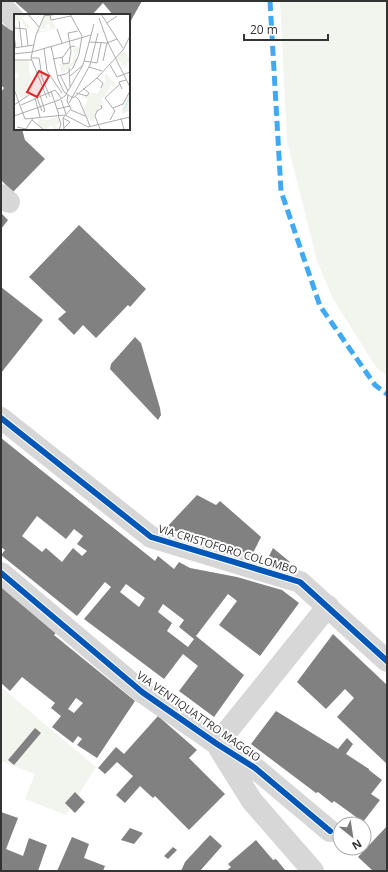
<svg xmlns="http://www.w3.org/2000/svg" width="388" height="872" viewBox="0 0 388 872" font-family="'Open Sans',sans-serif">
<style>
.green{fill:#f1f5ed}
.building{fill:#818181;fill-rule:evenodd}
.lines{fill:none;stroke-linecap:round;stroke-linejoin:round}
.minor{stroke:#d7d7d7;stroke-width:22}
.quiet{stroke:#3fa9f5;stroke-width:5;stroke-dasharray:10 5;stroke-linecap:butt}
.cycleway-casing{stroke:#fff;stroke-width:8}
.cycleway{stroke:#0057b8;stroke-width:6}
.labels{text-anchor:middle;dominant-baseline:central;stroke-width:4;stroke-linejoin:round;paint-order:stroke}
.street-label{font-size:11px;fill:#333;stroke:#fff}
.inset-river{fill:none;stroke:#ddebf3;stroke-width:2}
.inset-road{fill:none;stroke:#adadad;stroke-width:1}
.view{fill:#d62828;fill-opacity:0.15;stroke:#d62828;stroke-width:2}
.inset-edge{fill:none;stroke:#333;stroke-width:2}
</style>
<rect width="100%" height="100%" fill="#fff"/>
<path class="green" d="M 280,1 L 387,1 L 387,376 L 376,367 L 333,299 L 317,261 L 287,141 Z
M 1,687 L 96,767 L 66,815 L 25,799 L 35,774 L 1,761 Z"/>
<path class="building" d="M 14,1 L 142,1 L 129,24 L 129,15 L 113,15 L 103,3 L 92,15 L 30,15 Z
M 10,22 L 15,26 L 15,129 L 22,129 L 25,140 L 45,159 L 13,192 L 1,180 L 1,92 L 4,88 L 1,85 L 1,23 L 6,27 Z
M 1,213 L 8,220 L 1,229 Z
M 79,225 L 146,289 L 130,307 L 128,305 L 96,338 L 83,325 L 74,335 L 58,319 L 66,312 L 29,277 Z
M 1,287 L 43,320 L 1,373 Z
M 135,337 L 141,343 L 160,408 L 161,415 L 158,420 L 110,369 L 111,364 Z
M 1,438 L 155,561 L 158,556 L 174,569 L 179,562 L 190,568 L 237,577 L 282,590 L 299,603 L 260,656 L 219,625 L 237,601 L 228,594 L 196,636 L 244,675 L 214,717 L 179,691 L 198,666 L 183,654 L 164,679 L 84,619 L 111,587 L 105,582 L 77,616 L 1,555 L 5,550 L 1,547 ZM 37,516 L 66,539 L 74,529 L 83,536 L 77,544 L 87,551 L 82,556 L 73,548 L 62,562 L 46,548 L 42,552 L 22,536 ZM 126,584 L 145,598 L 139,607 L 120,592 ZM 163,604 L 184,620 L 179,627 L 194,639 L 188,647 L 167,631 L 172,623 L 158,612 Z
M 197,495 L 216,505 L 220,501 L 261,537 L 252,555 L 166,528 Z
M 273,548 L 290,562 L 287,566 L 267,560 Z
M 1,584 L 58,630 L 54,635 L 135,701 L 97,758 L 77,745 L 82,739 L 78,736 L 73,743 L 52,727 L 61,716 L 51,708 L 55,703 L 22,677 L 10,691 L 1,683 ZM 76,698 L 83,703 L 74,713 L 68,709 Z
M 333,634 L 387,685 L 387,764 L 337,717 L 354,698 L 345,689 L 326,709 L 297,682 Z
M 276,711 L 338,749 L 347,738 L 353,744 L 346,754 L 369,769 L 369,770 L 382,780 L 371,794 L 380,800 L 363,822 L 334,801 L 332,803 L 318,792 L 316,793 L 251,744 Z
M 158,716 L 197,750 L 189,758 L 225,794 L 189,830 L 155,796 L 153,798 L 140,786 L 125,803 L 116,795 L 133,776 L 117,762 L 105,774 L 98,768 L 116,747 L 124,754 Z
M 35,728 L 41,733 L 14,765 L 8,760 Z
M 75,792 L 85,802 L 75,813 L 65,803 Z
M 1,812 L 18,818 L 6,849 L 23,856 L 29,838 L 47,845 L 38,871 L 1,871 Z
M 387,826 L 387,871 L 373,871 L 358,857 Z
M 130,828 L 143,833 L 134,844 L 121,840 Z
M 210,835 L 222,846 L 200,871 L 181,871 L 185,862 Z
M 72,837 L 89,844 L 84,858 L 105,866 L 103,871 L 57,871 Z
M 256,840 L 273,860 L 276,859 L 286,871 L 226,871 L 231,867 L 228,864 Z
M 173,847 L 177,850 L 168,859 L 164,856 Z"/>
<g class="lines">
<path class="minor" d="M 1,5 L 15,20
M 1,195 L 9,202
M 1,418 L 151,537 L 300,582 L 387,661
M 1,573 L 142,692 L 217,744 L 255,768 L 330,831
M 217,744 L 328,606
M 219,748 L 252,801 L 313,871"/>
<path class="quiet" d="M 270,1 L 281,191 L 320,306 L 375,385 L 387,394"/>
<defs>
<path id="cycleway" d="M 1,418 L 151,537 L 300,582 L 387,661
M 1,573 L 142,692 L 217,744 L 255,768 L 330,831"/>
</defs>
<use href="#cycleway" class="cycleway-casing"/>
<use href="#cycleway" class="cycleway"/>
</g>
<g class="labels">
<g class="street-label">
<text transform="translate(228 549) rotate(17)">VIA CRISTOFORO COLOMBO</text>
<text transform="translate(199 716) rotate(35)">VIA VENTIQUATTRO MAGGIO</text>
</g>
</g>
<g transform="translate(14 14)">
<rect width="116" height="116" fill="#fff"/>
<path d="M 0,0 L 13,0 L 8,4 L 16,13 L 13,15 L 10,12 L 8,6 L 0,7 ZM 36,2 L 42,14 L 22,20 L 25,15 L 26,17 L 36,15 L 35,9 L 32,11 L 33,15 L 26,15 L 30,3 ZM 62,32 L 66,35 L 61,44 L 64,44 L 62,49 L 48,60 L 45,50 L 58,49 L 61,39 L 58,36 ZM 110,37 L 116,46 L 111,53 L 102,44 ZM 7,46 L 15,48 L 15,57 L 19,69 L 18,76 L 11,85 L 5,83 L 0,74 L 0,66 L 5,63 L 4,59 L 1,59 L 0,65 L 0,47 ZM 92,59 L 102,71 L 99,74 L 97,70 L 91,83 L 87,84 L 90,88 L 80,102 L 81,107 L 76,107 L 69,96 L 74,85 L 67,84 L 76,79 L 84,79 L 92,66 L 90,64 ZM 116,77 L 116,97 L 108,100 L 108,91 ZM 41,102 L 46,105 L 46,110 L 41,111 L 45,116 L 45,111 L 46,116 L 41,116 L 37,111 L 31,116 L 23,110 L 25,105 L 34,106 L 41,104 Z" fill="#f1f5ed"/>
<path class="inset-river" d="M 110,96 L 116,83"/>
<path class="inset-road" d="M 14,0 L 25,13M 31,0 L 22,21 L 17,44 L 33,84M 87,0 L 109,34M 36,1 L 37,6 L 57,2M 30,2 L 44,0M 85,4 L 94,29 L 116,73M 5,7 L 8,33M 93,9 L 103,2M 0,14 L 12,15 L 14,32M 43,15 L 48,29M 0,22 L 2,34M 75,28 L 93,29 L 103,25M 37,32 L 44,65 L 50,78 L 59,84 L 83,64 L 109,36 L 116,22M 0,34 L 20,31M 30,34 L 33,57 L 48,79M 0,40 L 18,38 L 77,21M 48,43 L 49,50 L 55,49 L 57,37 L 54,19 L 64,17M 17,44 L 25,44 L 28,62M 39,45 L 49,43 L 56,33 L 61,32M 0,46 L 18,46M 70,47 L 83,49 L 87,29M 89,47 L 93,29M 96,51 L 103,63 L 116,58M 75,53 L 88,57M 55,54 L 56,73M 27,61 L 36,83M 46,61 L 54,77M 43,62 L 52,60 L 59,54 L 65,40 L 68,22 L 56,0M 56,62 L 69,51M 83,64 L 89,69 L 87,74M 0,75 L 11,105 L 51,101 L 74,113 L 116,103M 108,75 L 105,68 L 112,66M 37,77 L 45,101M 25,78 L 31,97 L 29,98M 62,79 L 73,82 L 75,79 L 69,74M 22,81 L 28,97M 61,82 L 65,86 L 76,112M 21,84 L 26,103M 47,86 L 52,100M 55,89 L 76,51 L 84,19M 0,91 L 15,81M 7,91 L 41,76 L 48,85M 99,94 L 109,90 L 116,77M 43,95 L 56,92M 57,96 L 71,102M 44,101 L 47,110 L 45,116M 0,102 L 45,86 L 51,82 L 69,51 L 80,10M 49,104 L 56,108 L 50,114M 107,104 L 110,116M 18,106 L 30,116M 96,106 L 101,97 L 91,84 L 106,70M 3,113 L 12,115 L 19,104M 86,115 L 81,102 L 83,97 L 88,94 L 87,91M 50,116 L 49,104 L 57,95 L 53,87 L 54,81"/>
<path class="view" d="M 25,57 L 35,62 L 23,83 L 13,78 Z"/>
<rect width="116" height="116" class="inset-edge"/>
</g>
<rect width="388" height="872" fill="none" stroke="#333333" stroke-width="4"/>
<g transform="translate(352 836) rotate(150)"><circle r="19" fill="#ffffff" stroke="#adadad"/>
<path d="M0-3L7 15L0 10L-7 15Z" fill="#7a7a7a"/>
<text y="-6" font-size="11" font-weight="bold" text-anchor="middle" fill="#333333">N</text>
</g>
<path d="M244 34v6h84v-6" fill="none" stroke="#333333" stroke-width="2"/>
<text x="250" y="34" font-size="12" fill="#333333" stroke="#ffffff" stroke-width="3" paint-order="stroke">20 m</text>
</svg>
